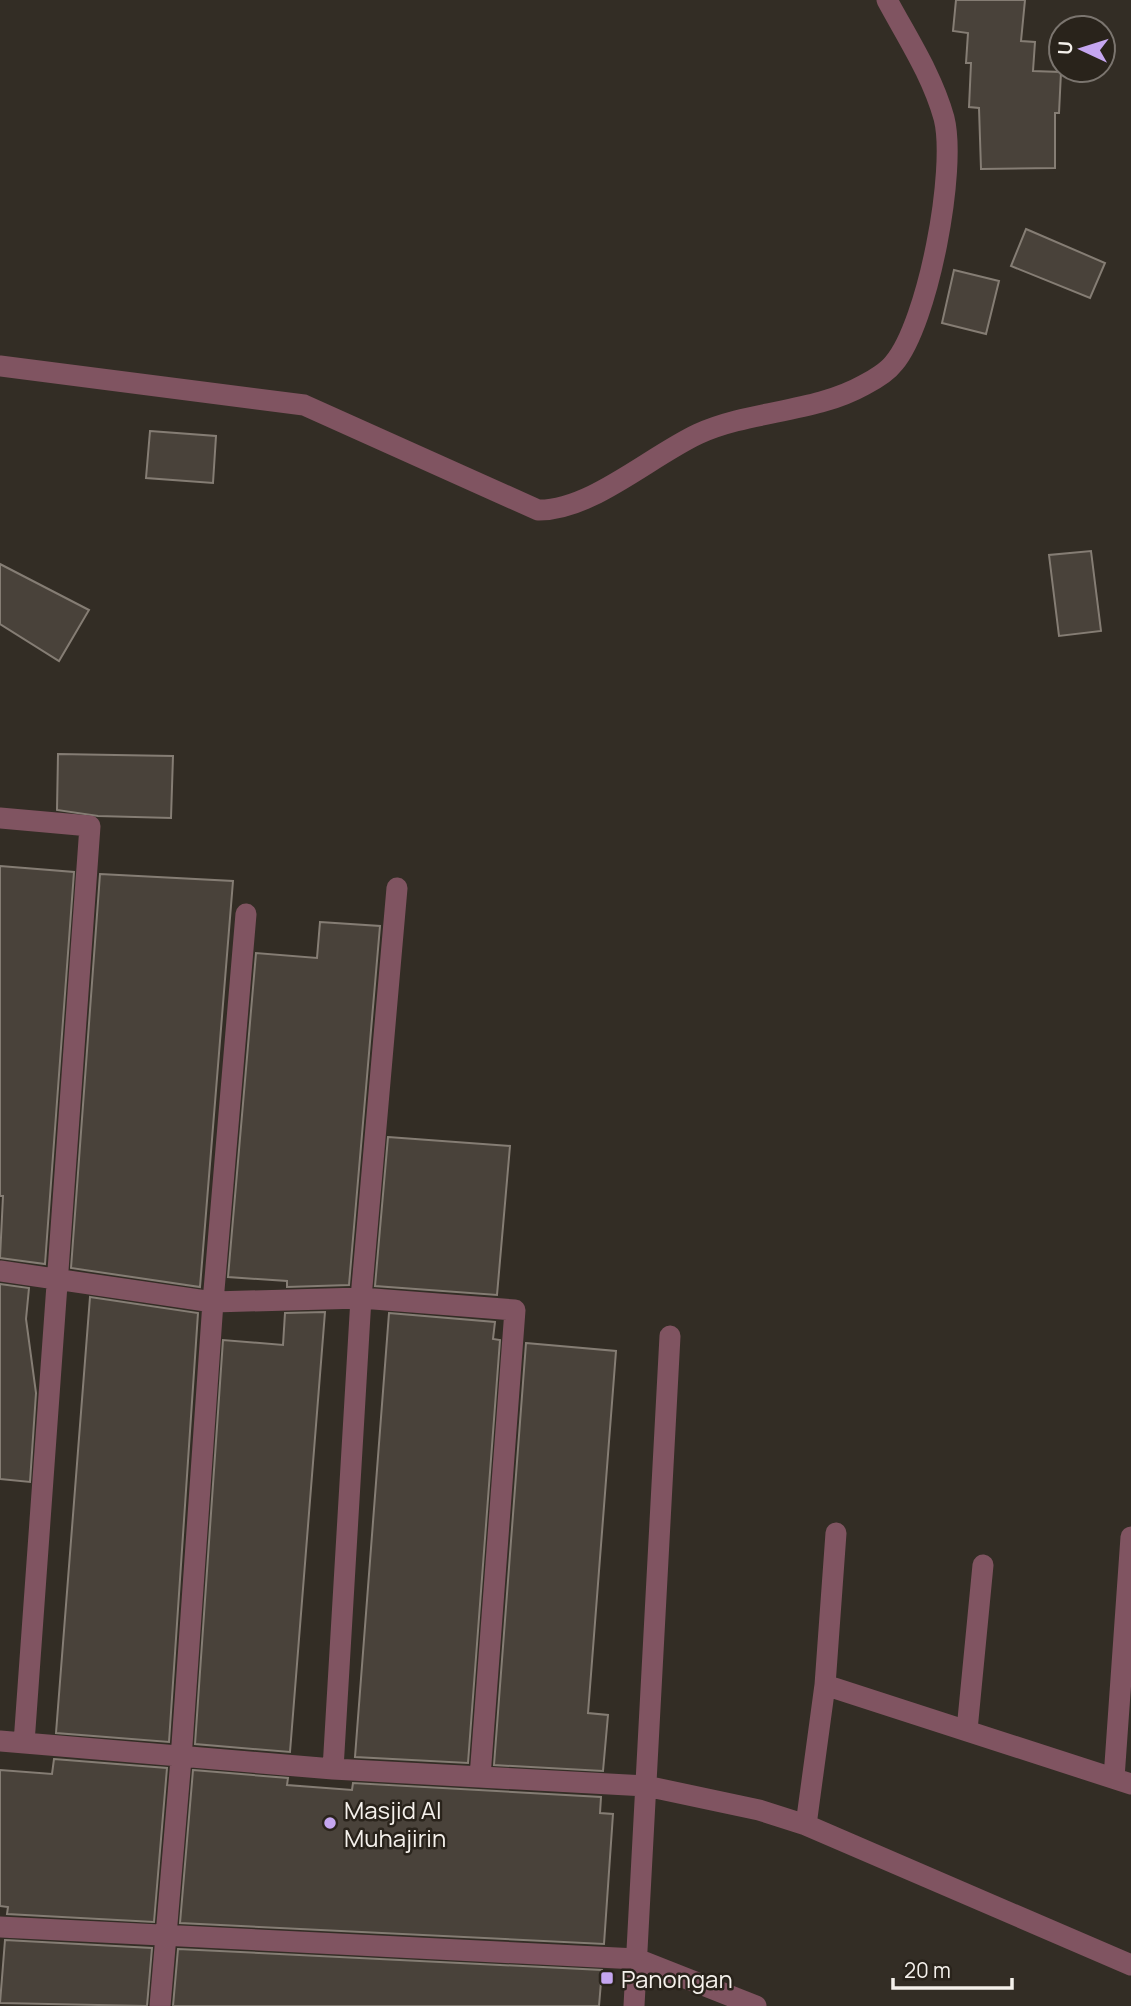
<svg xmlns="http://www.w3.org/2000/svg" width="1131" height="2006" viewBox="0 0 1131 2006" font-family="Manrope,sans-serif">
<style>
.building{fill:#49423a;stroke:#857d74;stroke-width:2}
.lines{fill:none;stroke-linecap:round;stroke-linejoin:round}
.minor{stroke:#805461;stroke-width:21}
.poi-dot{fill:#c5a6f0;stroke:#29231b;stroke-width:2.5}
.labels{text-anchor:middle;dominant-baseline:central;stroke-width:5;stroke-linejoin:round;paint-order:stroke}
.poi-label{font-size:24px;fill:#f5f1ec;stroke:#29231b;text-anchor:start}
</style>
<rect width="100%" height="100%" fill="#332d25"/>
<path class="building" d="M 956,0 L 1025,0 L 1021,41 L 1035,42 L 1033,71 L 1061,72 L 1059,113 L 1055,113 L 1055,168 L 981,169 L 979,108 L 969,107 L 971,63 L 966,63 L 968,33 L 953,31 Z
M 1026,229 L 1105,263 L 1090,298 L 1011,266 Z
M 954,270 L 999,281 L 986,334 L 942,323 Z
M 150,431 L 216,436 L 213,483 L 146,478 Z
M 1091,551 L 1101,631 L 1059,636 L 1049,555 Z
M 0,564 L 89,610 L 59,661 L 0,624 Z
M 58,754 L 173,756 L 171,818 L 98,816 L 57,810 Z
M 0,866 L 74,872 L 45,1264 L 0,1258 L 3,1196 L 0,1196 Z
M 100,874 L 233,881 L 200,1287 L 71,1268 Z
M 320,922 L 380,926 L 349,1285 L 287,1287 L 287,1281 L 228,1277 L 256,953 L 317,958 Z
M 388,1137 L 510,1146 L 497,1295 L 375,1286 Z
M 0,1284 L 29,1288 L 26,1319 L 36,1393 L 30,1482 L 0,1479 Z
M 90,1297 L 198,1313 L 169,1742 L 56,1733 Z
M 325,1312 L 290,1752 L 195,1744 L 223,1340 L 283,1345 L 285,1313 Z
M 389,1313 L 495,1322 L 493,1339 L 500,1340 L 468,1763 L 355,1757 Z
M 526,1343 L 616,1351 L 588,1713 L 608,1715 L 603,1771 L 494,1765 Z
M 54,1759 L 167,1768 L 154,1922 L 7,1914 L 8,1907 L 0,1906 L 0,1770 L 52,1774 Z
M 193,1770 L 288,1778 L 287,1785 L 352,1790 L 353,1783 L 601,1797 L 600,1813 L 613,1814 L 604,1944 L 180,1923 Z
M 5,1940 L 152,1948 L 147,2006 L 0,2003 Z
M 178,1949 L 602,1970 L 599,2006 L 173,2006 Z"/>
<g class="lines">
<path class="minor" d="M 0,366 L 304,405 L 538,510 C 590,511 649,457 698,434 C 751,410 814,413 864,385 C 874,380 888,371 894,363 C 928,323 957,169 944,118 C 932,75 908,39 887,0
M 0,818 L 90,826 L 24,1743
M 0,1271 L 213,1302 L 361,1298 L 515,1310 L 480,1777
M 825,1685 L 1131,1784
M 967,1730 L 983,1565
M 0,1741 L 333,1769 L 646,1786 L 759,1810 L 806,1825 L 1131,1965
M 333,1769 L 361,1298 L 397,888
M 1114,1778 L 1131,1537
M 806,1825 L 825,1685 L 836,1533
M 0,1927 L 637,1959 L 756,2006
M 160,2006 L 181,1759 L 213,1302 L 246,914
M 634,2006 L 670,1336"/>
</g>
<g class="poi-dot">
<circle cx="330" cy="1823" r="7"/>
<rect x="600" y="1971" width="14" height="14" rx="3.5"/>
</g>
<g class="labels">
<g class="poi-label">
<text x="344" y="1809">Masjid Al<tspan x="344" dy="28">Muhajirin</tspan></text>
<text x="621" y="1978">Panongan</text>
</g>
</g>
<g transform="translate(1082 49) rotate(274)"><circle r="33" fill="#29231b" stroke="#7b756f" stroke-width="2"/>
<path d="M0-5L12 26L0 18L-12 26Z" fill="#c5a6f0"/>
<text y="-10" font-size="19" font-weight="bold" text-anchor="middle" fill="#f5f1ec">U</text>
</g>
<path d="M893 1978v10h119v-10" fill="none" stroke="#f5f1ec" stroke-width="3.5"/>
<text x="904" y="1978" font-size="21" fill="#f5f1ec" stroke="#29231b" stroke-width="5" paint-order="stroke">20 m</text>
</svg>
